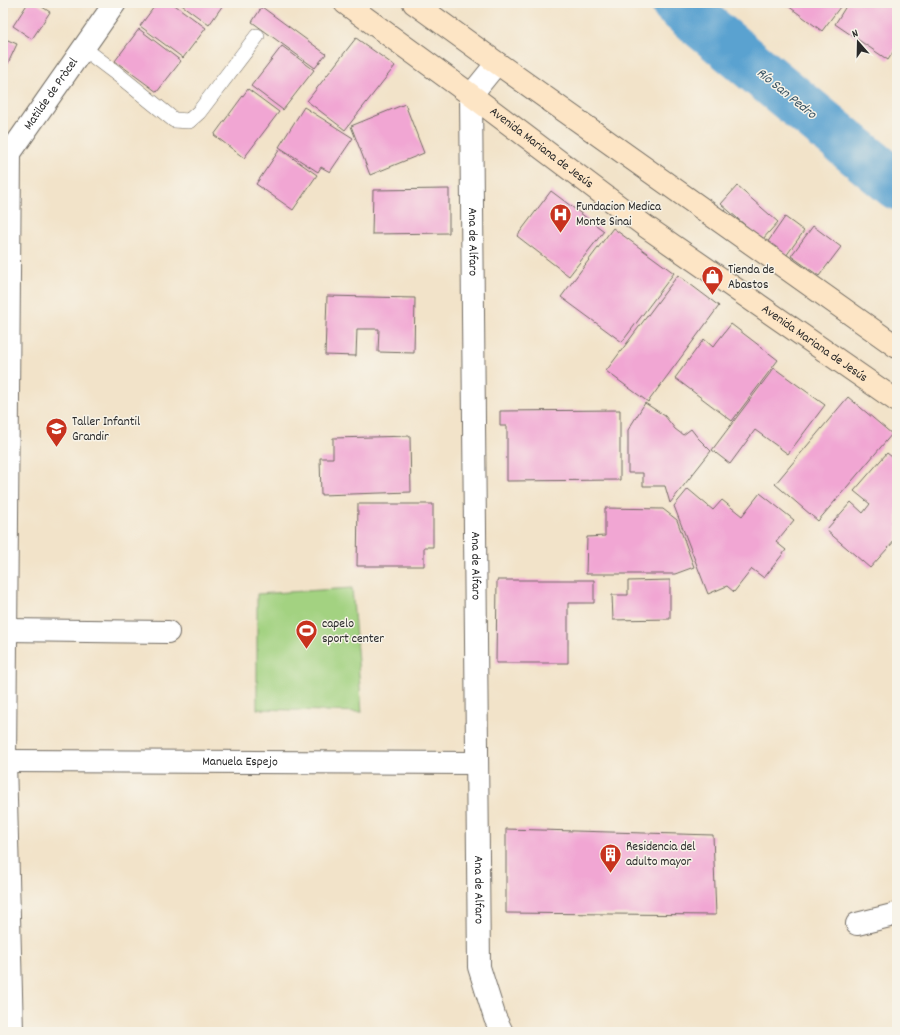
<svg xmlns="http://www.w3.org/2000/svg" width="900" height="1035" viewBox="0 0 900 1035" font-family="Dekko,sans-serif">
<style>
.green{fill:#a3d281;stroke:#677e56}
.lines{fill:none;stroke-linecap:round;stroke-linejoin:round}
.river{stroke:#5aa2d0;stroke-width:50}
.building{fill:#f1a6d3}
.lane-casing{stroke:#716b62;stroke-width:16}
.street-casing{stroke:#716b62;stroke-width:24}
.secondary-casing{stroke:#716b62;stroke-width:24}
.lane{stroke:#fff;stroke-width:15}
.street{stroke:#fff;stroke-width:22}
.secondary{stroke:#fde5c5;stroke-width:22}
.labels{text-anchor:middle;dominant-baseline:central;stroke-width:3;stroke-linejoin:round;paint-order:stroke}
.street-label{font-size:13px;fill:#2b2b2b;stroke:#f7f3e8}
.poi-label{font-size:13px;fill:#2b2b2b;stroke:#f7f3e8;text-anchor:start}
.water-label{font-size:14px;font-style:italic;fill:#3b5565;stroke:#f7f3e8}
</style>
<rect width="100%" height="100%" fill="#f7f3e8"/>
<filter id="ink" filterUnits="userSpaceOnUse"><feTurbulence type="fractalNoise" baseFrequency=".025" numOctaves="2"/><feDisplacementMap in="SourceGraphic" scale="8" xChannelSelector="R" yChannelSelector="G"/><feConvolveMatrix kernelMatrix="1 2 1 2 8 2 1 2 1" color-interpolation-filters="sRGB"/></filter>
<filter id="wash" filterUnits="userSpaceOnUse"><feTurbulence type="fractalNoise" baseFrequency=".012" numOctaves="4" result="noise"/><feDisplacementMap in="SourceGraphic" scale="16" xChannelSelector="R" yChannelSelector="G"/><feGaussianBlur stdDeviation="0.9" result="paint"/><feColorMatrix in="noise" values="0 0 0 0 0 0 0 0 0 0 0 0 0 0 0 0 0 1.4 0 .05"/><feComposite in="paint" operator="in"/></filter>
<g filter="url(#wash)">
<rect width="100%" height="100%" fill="#f2e3c9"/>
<path class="green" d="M 352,588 L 362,712 L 257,709 L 257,594 Z"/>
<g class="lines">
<path class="river" d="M 676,3 L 897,185"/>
</g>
<g id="blocks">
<path class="building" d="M 28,3 L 36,3 L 50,12 L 32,39 L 13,26 Z
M 157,3 L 172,3 L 206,28 L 183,58 L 140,26 Z
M 179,3 L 220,3 L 223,5 L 209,25 Z
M 784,3 L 843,3 L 822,31 Z
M 848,3 L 896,3 L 897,4 L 897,46 L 888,60 L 835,24 Z
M 262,7 L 326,54 L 315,68 L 252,22 Z
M 139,29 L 181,61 L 157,92 L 115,61 Z
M 3,38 L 17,44 L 3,74 Z
M 356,38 L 395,66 L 345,130 L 307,101 Z
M 282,46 L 314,70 L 283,110 L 251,86 Z
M 248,89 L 279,112 L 244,158 L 214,135 Z
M 405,104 L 424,153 L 370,175 L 351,126 Z
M 304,107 L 353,138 L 330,172 L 321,167 L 318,172 L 279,147 Z
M 280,149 L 317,175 L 293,210 L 256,184 Z
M 737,186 L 778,222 L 762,240 L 721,204 Z
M 449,189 L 449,233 L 372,234 L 373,190 Z
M 551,191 L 604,231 L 569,276 L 517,236 Z
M 785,217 L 804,231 L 786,256 L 767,243 Z
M 813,226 L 841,247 L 819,276 L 791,256 Z
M 613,228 L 674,273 L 622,342 L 561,297 Z
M 678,275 L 719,306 L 648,402 L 606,371 Z
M 327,296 L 415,298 L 414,353 L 378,352 L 379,329 L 357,329 L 356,356 L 325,355 Z
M 731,324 L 778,360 L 732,421 L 675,378 L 704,339 L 713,347 Z
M 774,368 L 825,405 L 788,454 L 755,430 L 730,464 L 712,450 Z
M 848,397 L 892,434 L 818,521 L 775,484 Z
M 645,403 L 665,416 L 675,429 L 683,435 L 691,429 L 698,438 L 711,451 L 670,503 L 665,486 L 643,486 L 643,473 L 628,473 L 628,430 Z
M 620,410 L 620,480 L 507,481 L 507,426 L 500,426 L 500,411 Z
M 410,436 L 411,492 L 321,495 L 320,458 L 333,458 L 333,438 Z
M 887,453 L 897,461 L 897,538 L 870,568 L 826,530 L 851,502 L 863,513 L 870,504 L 854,491 Z
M 688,489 L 713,510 L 722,500 L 742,516 L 760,493 L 794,520 L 776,542 L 786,550 L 764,578 L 752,569 L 734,592 L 727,586 L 708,594 L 674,506 Z
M 358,504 L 433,504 L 433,547 L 424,547 L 424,566 L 357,566 Z
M 605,508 L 663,509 L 677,520 L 694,567 L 675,574 L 586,574 L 587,537 L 605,536 Z
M 497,580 L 594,580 L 594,603 L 568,603 L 568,663 L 496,663 Z
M 670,580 L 670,619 L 613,620 L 612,595 L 628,595 L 628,581 Z
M 506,829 L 713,835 L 716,915 L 506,913 Z"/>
</g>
</g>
<g filter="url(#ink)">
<use href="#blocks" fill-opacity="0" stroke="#716b62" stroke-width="1"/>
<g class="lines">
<defs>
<path id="lane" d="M 83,48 L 116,73 L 174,120 L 189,121 L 199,112 L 257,36"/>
<g id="street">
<path id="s1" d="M 497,63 L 471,95 L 479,967 L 495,1018 L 502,1032"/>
<path d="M 6,630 L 168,632"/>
<path id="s2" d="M 3,761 L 477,763"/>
<path d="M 857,924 L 897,914"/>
<path id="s3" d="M 12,1032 L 5,761 L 10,153 L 115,3"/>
</g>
<g id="secondary">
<path id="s4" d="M 345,3 L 471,95 L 645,226 L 897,401"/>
<path d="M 414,3 L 497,63 L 897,347"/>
</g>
</defs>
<use href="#lane" class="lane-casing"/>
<use href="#street" class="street-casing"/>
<use href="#secondary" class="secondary-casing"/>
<use href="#lane" class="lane"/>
<use href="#street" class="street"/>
<use href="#secondary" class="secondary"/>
</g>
</g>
<defs>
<symbol id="hospital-pin" viewBox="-11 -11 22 30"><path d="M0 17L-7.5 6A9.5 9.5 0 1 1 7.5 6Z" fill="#c8321e" stroke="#f7f3e8"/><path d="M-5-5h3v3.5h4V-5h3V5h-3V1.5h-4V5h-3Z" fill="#fff"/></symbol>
<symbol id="shop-pin" viewBox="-11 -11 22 30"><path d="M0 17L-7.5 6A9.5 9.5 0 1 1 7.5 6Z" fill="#c8321e" stroke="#f7f3e8"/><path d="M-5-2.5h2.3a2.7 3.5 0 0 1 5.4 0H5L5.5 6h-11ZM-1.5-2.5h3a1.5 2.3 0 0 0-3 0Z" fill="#fff"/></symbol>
<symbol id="school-pin" viewBox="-11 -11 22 30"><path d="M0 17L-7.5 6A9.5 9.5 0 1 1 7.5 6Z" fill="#c8321e" stroke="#f7f3e8"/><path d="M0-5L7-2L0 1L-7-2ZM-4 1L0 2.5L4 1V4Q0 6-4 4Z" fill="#fff"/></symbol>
<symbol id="stadium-pin" viewBox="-11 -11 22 30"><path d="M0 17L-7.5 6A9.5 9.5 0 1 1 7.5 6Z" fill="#c8321e" stroke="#f7f3e8"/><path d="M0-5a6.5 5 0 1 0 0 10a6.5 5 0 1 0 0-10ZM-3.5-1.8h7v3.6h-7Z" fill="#fff"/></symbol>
<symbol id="building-pin" viewBox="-11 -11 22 30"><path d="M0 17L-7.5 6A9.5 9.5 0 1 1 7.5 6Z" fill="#c8321e" stroke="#f7f3e8"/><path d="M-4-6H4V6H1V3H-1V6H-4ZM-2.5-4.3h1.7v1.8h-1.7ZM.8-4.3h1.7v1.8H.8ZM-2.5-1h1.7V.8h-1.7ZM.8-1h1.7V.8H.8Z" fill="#fff"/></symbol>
</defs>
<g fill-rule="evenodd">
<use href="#hospital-pin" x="548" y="202" width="25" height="34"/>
<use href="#shop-pin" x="700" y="264" width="25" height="34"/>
<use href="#school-pin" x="44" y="416" width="25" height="34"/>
<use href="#stadium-pin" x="294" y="618" width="25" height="34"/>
<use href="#building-pin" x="598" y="842" width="25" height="34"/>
</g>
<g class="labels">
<g class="street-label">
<text stroke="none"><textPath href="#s3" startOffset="951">Matilde de Pròcel</textPath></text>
<text stroke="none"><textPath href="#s4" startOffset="244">Avenida Mariana de Jesús</textPath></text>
<text stroke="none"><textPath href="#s1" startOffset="188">Ana de Alfaro</textPath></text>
<text stroke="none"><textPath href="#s4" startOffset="580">Avenida Mariana de Jesús</textPath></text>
<text stroke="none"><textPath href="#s1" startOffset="512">Ana de Alfaro</textPath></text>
<text stroke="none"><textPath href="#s2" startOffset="237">Manuela Espejo</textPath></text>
<text stroke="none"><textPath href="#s1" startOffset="836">Ana de Alfaro</textPath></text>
</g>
<g class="poi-label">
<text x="576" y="207">Fundacion Medica<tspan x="576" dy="15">Monte Sinai</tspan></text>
<text x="728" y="270">Tienda de<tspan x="728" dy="15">Abastos</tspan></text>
<text x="72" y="422">Taller Infantil<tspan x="72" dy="15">Grandir</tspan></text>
<text x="322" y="624">capelo<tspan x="322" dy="15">sport center</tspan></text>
<text x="626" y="847">Residencia del<tspan x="626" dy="15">adulto mayor</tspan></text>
</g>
<g class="water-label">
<text transform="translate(786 94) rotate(39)">Río San Pedro</text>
</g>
</g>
<rect width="900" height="1035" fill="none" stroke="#f7f3e8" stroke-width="16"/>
<g transform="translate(858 42) rotate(340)" stroke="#f7f3e8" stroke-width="3" paint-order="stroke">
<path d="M0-3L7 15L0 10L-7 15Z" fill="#2b2b2b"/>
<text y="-6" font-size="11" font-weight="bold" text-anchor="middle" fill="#2b2b2b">N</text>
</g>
</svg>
